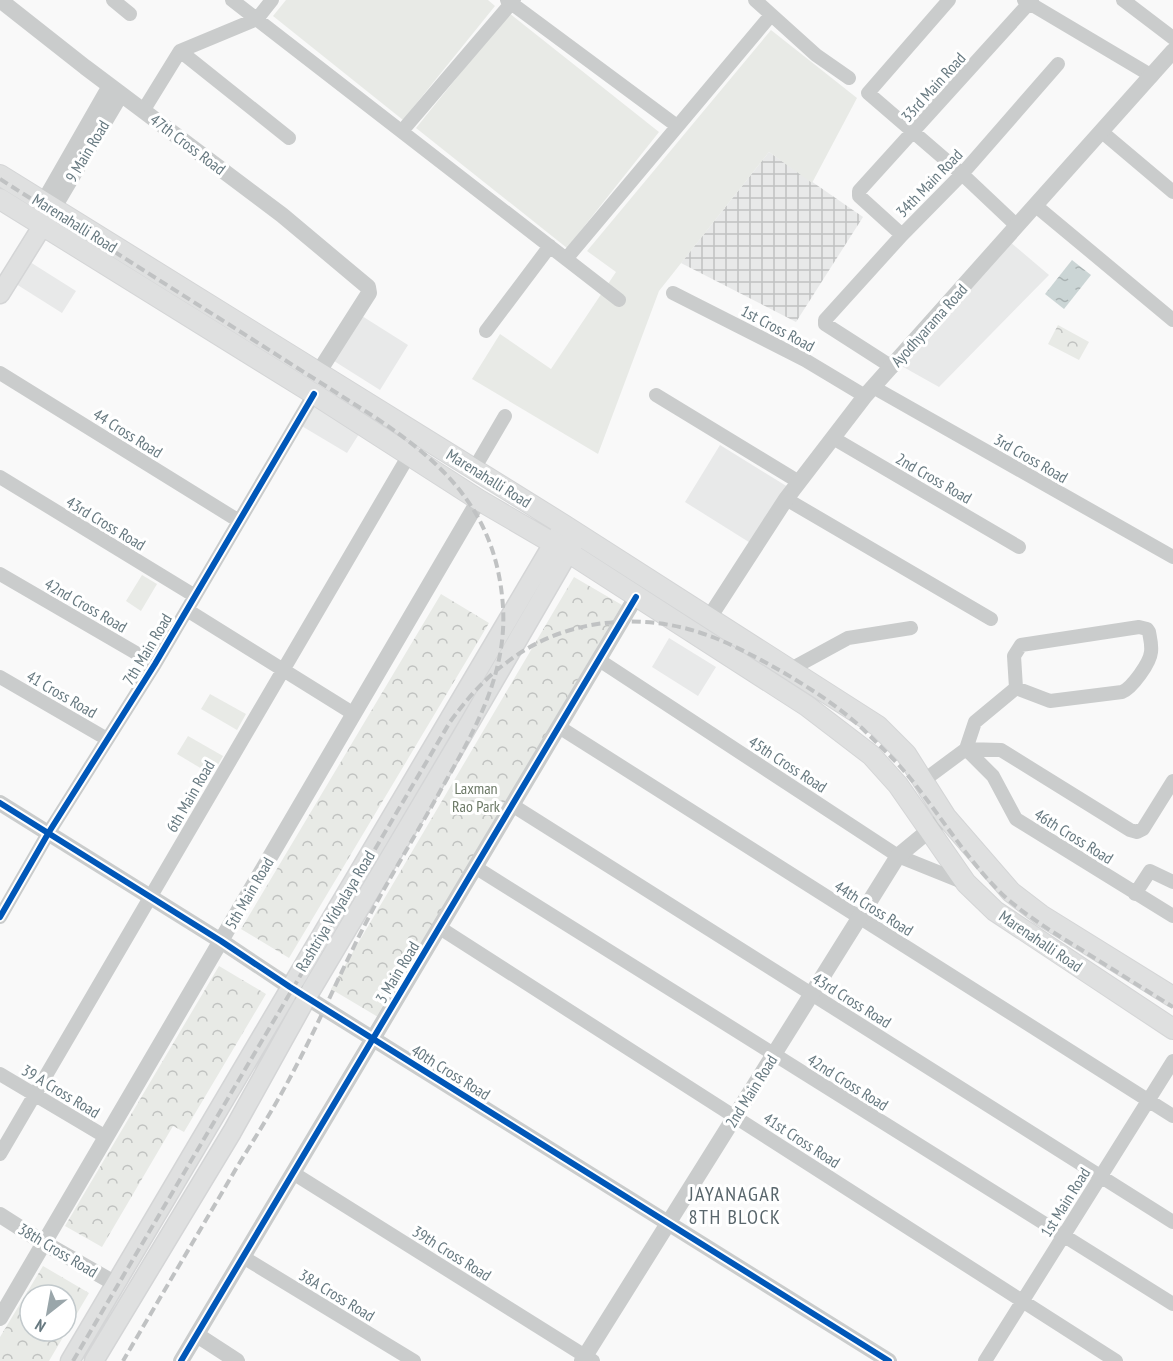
<svg xmlns="http://www.w3.org/2000/svg" width="1173" height="1361" viewBox="0 0 1173 1361" font-family="'PT Sans Narrow',sans-serif">
<style>
.built{fill:#e8e9e9}
.industrial{fill:url(#industrial-grid)}
.grass{fill:#e8eae6}
.park{fill:url(#park-crowns);fill-rule:evenodd}
.water{fill:url(#water-ripples)}
.lines{fill:none;stroke-linecap:round;stroke-linejoin:round}
.secondary-casing{stroke:#d4d5d6;stroke-width:21}
.primary-casing{stroke:#d4d5d6;stroke-width:22}
.minor{stroke:#cacccc;stroke-width:14}
.tertiary{stroke:#cacccc;stroke-width:16}
.secondary{stroke:#dfe0e0;stroke-width:18}
.primary{stroke:#dfe0e0;stroke-width:20}
.rail{stroke:#c0c2c3;stroke-width:4;stroke-dasharray:9 4.5;stroke-linecap:butt}
.cycleway-casing{stroke:#fff;stroke-width:10}
.cycleway{stroke:#0057b8;stroke-width:6}
.labels{text-anchor:middle;dominant-baseline:central;stroke-width:6;stroke-linejoin:round;paint-order:stroke}
.street-label{font-size:16px;fill:#677980;stroke:#fff}
.park-label{font-size:16px;fill:#6c7966;stroke:#fff}
.quarter-label{font-size:20px;letter-spacing:1.5px;fill:#59666c;stroke:#fff}
</style>
<defs>
<pattern id="industrial-grid" width="8" height="8" patternUnits="userSpaceOnUse" patternTransform="scale(1.5)"><rect width="8" height="8" fill="#e8e9e9"/><path d="M0 4h8M4 0v8" fill="none" stroke="#c0c2c2"/></pattern>
<pattern id="park-crowns" width="20" height="18" patternUnits="userSpaceOnUse" patternTransform="scale(1.5)"><rect width="20" height="18" fill="#e8eae6"/><path d="M2 6a3 3 0 1 1 6 0M12 15a3 3 0 1 1 6 0" fill="none" stroke="#c0c2c0"/></pattern>
<pattern id="water-ripples" width="26" height="14" patternUnits="userSpaceOnUse" patternTransform="scale(1.5)"><rect width="26" height="14" fill="#cbd5d5"/><path d="M2 4q2-2 4 0t4 0M15 11q2-2 4 0t4 0" fill="none" stroke="#a9b2b2"/></pattern>
</defs>
<rect width="100%" height="100%" fill="#f9f9f9"/>
<path class="built" d="M 1009,241 L 1049,275 L 939,387 L 898,364 Z
M 30,262 L 76,291 L 62,313 L 16,284 Z
M 362,316 L 408,345 L 380,390 L 334,361 Z
M 312,405 L 359,434 L 347,453 L 300,425 Z
M 720,445 L 788,487 L 752,544 L 685,502 Z
M 669,638 L 716,667 L 698,696 L 652,667 Z"/>
<path class="industrial" d="M 769,152 L 863,217 L 796,322 L 681,263 Z"/>
<path class="grass" d="M 286,0 L 488,0 L 495,6 L 403,120 L 273,16 Z
M 509,13 L 659,132 L 567,248 L 416,128 Z
M 771,30 L 857,98 L 812,183 L 769,152 L 659,291 L 598,454 L 472,379 L 500,334 L 551,369 L 616,272 L 587,251 Z
M 142,575 L 157,584 L 141,611 L 126,601 Z
M 210,694 L 246,714 L 237,730 L 201,709 Z
M 188,736 L 223,756 L 212,775 L 177,754 Z"/>
<path class="park" d="M 1058,325 L 1089,342 L 1079,360 L 1048,344 Z
M 574,577 L 622,605 L 378,1017 L 331,989 Z
M 441,594 L 489,623 L 289,958 L 241,929 Z
M 219,966 L 266,994 L 184,1132 L 173,1126 L 102,1247 L 65,1226 Z
M 43,1266 L 89,1293 L 49,1361 L 0,1361 L 0,1337 ZM 30,1295 L 66,1295 L 66,1331 L 30,1331 Z"/>
<path class="water" d="M 1072,260 L 1091,275 L 1064,309 L 1045,294 Z"/>
<g class="lines">
<defs>
<path id="secondary" d="M 0,294 L 53,209
M 70,1361 L 564,525
M 94,1361 L 232,1132 L 307,997 L 459,741 L 575,541"/>
<path id="primary" d="M 0,175 L 564,525 L 878,726 L 906,754 L 946,817 L 1011,892 L 1041,915 L 1173,997
M 0,199 L 314,394 L 479,500 L 568,552 L 807,706 L 871,755 L 898,785 L 966,883 L 995,911 L 1173,1029"/>
</defs>
<use href="#secondary" class="secondary-casing"/>
<use href="#primary" class="primary-casing"/>
<path class="minor" d="M 113,0 L 130,14
M 232,0 L 619,300
M 507,0 L 677,126
M 755,0 L 816,55 L 849,78
M 949,0 L 868,93 L 962,174 L 1017,226
M 1024,0 L 1152,76
M 1123,0 L 1173,38
M 180,51 L 289,138
M 143,111 L 180,51 L 257,19 L 272,0
M 402,131 L 514,0
M 1102,132 L 1173,192
M 1036,206 L 1173,320
M 902,235 L 859,196 L 859,191 L 1032,0
M 566,259 L 771,15
M 673,293 L 805,360 L 865,396
M 486,331 L 550,246
M 892,367 L 825,324 L 825,320 L 902,235 L 962,174 L 1058,64
M 0,373 L 239,521
M 873,387 L 1173,557
M 656,395 L 799,482
M 833,438 L 1019,547
M 474,469 L 505,416
M 0,477 L 195,596
M 786,499 L 991,619
M 0,574 L 155,664
M 187,610 L 354,714
M 599,660 L 898,856 L 965,883
M 791,669 L 848,638 L 911,628
M 0,677 L 107,739
M 1016,688 L 1050,701 L 1122,692 C 1132,688 1150,663 1151,652 C 1152,645 1150,638 1149,632 L 1147,629 L 1139,627 L 1021,645 L 1014,656 L 1016,688 L 975,722 L 966,749 L 1001,750 L 1130,830 L 1137,832 L 1143,829 L 1173,781
M 559,727 L 1173,1116
M 923,781 L 966,749 L 993,776 L 1016,819 L 1173,916
M 512,805 L 1173,1222
M 475,867 L 1173,1304
M 1135,894 L 1150,871 L 1173,882
M 0,917 L 49,832 L 155,664 L 314,394
M 440,928 L 1116,1361
M 0,1074 L 106,1137
M 0,1154 L 409,455
M 293,1173 L 593,1361
M 243,1257 L 414,1361
M 985,1361 L 1173,1061"/>
<path class="tertiary" d="M 0,0 L 85,67 L 282,215 L 368,287 L 369,293 L 318,373
M 43,203 L 110,86
M 53,209 L 121,94
M 709,618 L 786,499 L 865,396 L 1173,51
M 0,803 L 221,941 L 290,987 L 889,1361
M 0,1215 L 44,1243 L 116,1284
M 0,1318 L 479,500
M 197,1335 L 237,1361
M 181,1361 L 636,597
M 582,1361 L 898,856 L 938,823"/>
<use href="#secondary" class="secondary"/>
<use href="#primary" class="primary"/>
<path class="rail" d="M 0,179 L 373,416 C 446,464 497,514 503,607 C 507,674 475,730 443,786 C 422,824 399,862 378,900 C 347,956 323,1016 293,1072 C 276,1105 256,1136 237,1167 C 199,1232 161,1296 123,1361
M 73,1361 L 450,722 C 466,700 484,679 506,663 C 559,621 632,612 695,631 C 725,640 754,656 781,671 C 813,690 843,709 869,735 C 883,749 897,762 910,778 C 941,816 967,860 1003,895 C 1025,915 1051,931 1077,947 C 1109,967 1141,987 1173,1007"/>
<defs>
<path id="cycleway" d="M 0,803 L 221,941 L 290,987 L 889,1361
M 0,917 L 49,832 L 155,664 L 314,394
M 181,1361 L 636,597"/>
</defs>
<use href="#cycleway" class="cycleway-casing"/>
<use href="#cycleway" class="cycleway"/>
</g>
<g class="labels">
<g class="street-label">
<text transform="translate(933 87) rotate(-48)">33rd Main Road</text>
<text transform="translate(188 144) rotate(37)">47th Cross Road</text>
<text transform="translate(87 151) rotate(-59)">9 Main Road</text>
<text transform="translate(929 183) rotate(-46)">34th Main Road</text>
<text transform="translate(75 223) rotate(32)">Marenahalli Road</text>
<text transform="translate(929 325) rotate(-48)">Ayodhyarama Road</text>
<text transform="translate(778 328) rotate(28)">1st Cross Road</text>
<text transform="translate(128 433) rotate(32)">44 Cross Road</text>
<text transform="translate(1031 458) rotate(30)">3rd Cross Road</text>
<text transform="translate(489 478) rotate(32)">Marenahalli Road</text>
<text transform="translate(934 478) rotate(30)">2nd Cross Road</text>
<text transform="translate(106 523) rotate(31)">43rd Cross Road</text>
<text transform="translate(86 605) rotate(30)">42nd Cross Road</text>
<text transform="translate(147 649) rotate(-59)">7th Main Road</text>
<text transform="translate(62 694) rotate(30)">41 Cross Road</text>
<text transform="translate(788 764) rotate(33)">45th Cross Road</text>
<text transform="translate(190 796) rotate(-60)">6th Main Road</text>
<text transform="translate(1074 836) rotate(32)">46th Cross Road</text>
<text transform="translate(249 893) rotate(-60)">5th Main Road</text>
<text transform="translate(874 908) rotate(32)">44th Cross Road</text>
<text transform="translate(335 911) rotate(-59)">Rashtriya Vidyalaya Road</text>
<text transform="translate(1041 941) rotate(34)">Marenahalli Road</text>
<text transform="translate(397 972) rotate(-59)">3 Main Road</text>
<text transform="translate(852 1000) rotate(32)">43rd Cross Road</text>
<text transform="translate(451 1072) rotate(32)">40th Cross Road</text>
<text transform="translate(848 1082) rotate(32)">42nd Cross Road</text>
<text transform="translate(61 1091) rotate(31)">39 A Cross Road</text>
<text transform="translate(751 1091) rotate(-58)">2nd Main Road</text>
<text transform="translate(802 1140) rotate(33)">41st Cross Road</text>
<text transform="translate(1065 1202) rotate(-58)">1st Main Road</text>
<text transform="translate(58 1250) rotate(31)">38th Cross Road</text>
<text transform="translate(452 1253) rotate(32)">39th Cross Road</text>
<text transform="translate(337 1295) rotate(31)">38A Cross Road</text>
</g>
<g class="park-label">
<text x="476" y="788">Laxman<tspan x="476" dy="18">Rao Park</tspan></text>
</g>
<g class="quarter-label">
<text x="735" y="1194">JAYANAGAR<tspan x="735" dy="23">8TH BLOCK</tspan></text>
</g>
</g>
<g transform="translate(48 1313) rotate(211)"><circle r="28" fill="#ffffff" stroke="#c2c9cc" stroke-width="1.5"/>
<path d="M0-4.5L10 22L0 15L-10 22Z" fill="#9aa6aa"/>
<text y="-9" font-size="16" font-weight="bold" text-anchor="middle" fill="#677980">N</text>
</g>
</svg>
